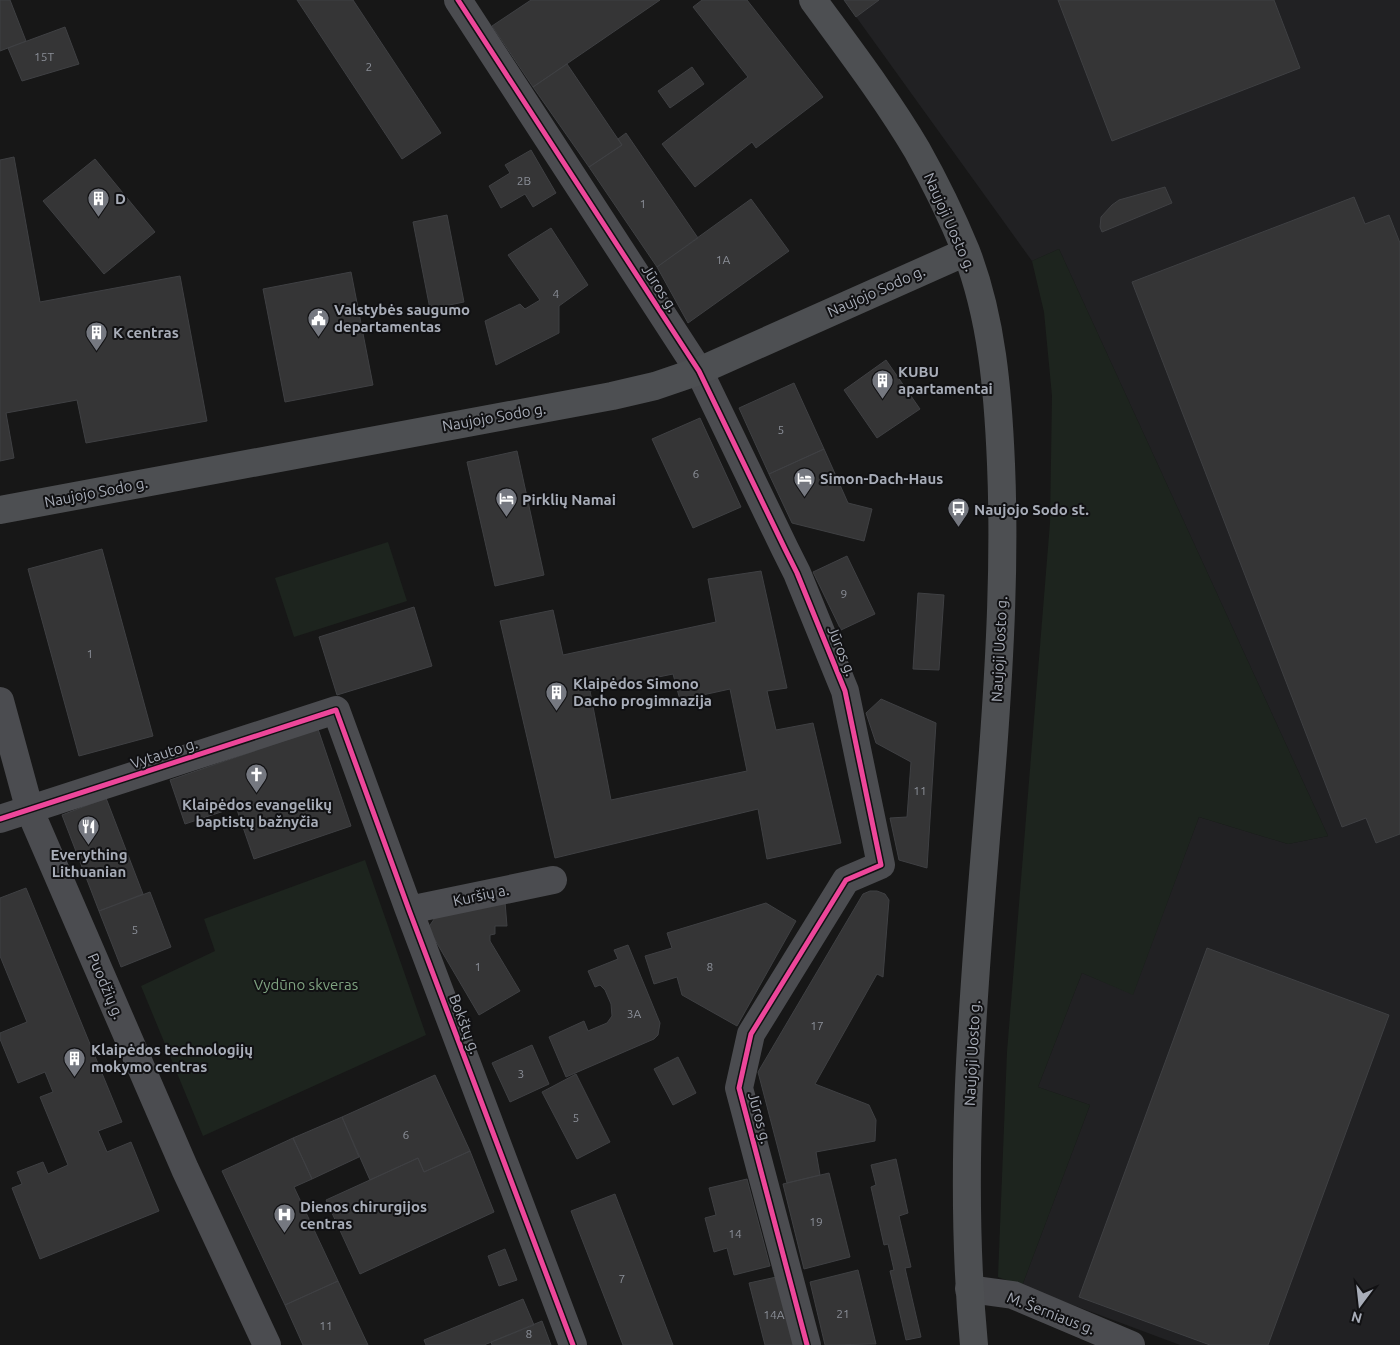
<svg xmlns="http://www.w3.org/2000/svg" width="1400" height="1345" viewBox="0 0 1400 1345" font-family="Ubuntu,sans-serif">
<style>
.built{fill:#212123}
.green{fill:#1d241e}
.building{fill:#353536;stroke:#3f4043;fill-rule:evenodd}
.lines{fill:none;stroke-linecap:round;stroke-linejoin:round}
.minor{stroke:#4b4c50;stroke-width:28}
.major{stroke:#4d4f52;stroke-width:28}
.cycleway-casing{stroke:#111113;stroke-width:8}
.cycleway{stroke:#ed469a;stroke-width:5}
.labels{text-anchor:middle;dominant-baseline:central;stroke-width:4;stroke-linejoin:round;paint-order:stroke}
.number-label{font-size:12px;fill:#8b8f98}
.poi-label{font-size:15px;font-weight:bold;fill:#a8adb8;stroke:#111113;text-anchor:start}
.street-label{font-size:15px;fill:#a8adb8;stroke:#111113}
.park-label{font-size:15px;fill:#7fa381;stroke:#111113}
</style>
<rect width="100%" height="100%" fill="#171717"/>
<path class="built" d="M 844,0 L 1400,0 L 1400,1345 L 1180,1345 L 1022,1286 L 1090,1105 L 1038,1087 L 1082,973 L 1133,994 L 1199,817 L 1288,844 L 1328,836 L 1059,249 L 1032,261 Z"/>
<path class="green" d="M 1059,249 L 1328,836 L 1288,844 L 1199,817 L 1133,995 L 1082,973 L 1038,1087 L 1090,1105 L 1022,1286 L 998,1277 L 1007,1052 L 1050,523 L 1052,396 L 1044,312 L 1032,261 Z
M 388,542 L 407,601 L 294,637 L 275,578 Z
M 365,860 L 426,1035 L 203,1136 L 141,986 L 215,951 L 204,919 Z"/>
<path class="building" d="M 0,0 L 10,0 L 26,41 L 0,51 Z
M 297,0 L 353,0 L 441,133 L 402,159 Z
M 531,0 L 660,0 L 533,87 L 492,26 Z
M 702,0 L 747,0 L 823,97 L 756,148 L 752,142 L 695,187 L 662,144 L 748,77 L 693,7 Z
M 844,0 L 879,0 L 856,17 Z
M 1058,0 L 1274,0 L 1300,68 L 1112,141 Z
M 65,27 L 79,64 L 22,81 L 8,48 Z
M 567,64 L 622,145 L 589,167 L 533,87 Z
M 692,67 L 704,84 L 670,108 L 658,91 Z
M 626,133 L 698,238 L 657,267 L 589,167 L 622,145 L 618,139 Z
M 531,150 L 556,193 L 533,207 L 525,194 L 501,208 L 489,186 L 510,173 L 505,165 Z
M 14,157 L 40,302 L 180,276 L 207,421 L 86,443 L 77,400 L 6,413 L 14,458 L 0,461 L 0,160 Z
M 95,159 L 155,232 L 104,274 L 43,201 Z
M 1165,187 L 1172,203 L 1102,232 L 1100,227 L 1101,217 L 1112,205 L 1119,200 Z
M 1354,197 L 1365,224 L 1389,215 L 1400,243 L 1400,834 L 1376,843 L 1366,818 L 1342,827 L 1132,282 Z
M 751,199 L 789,251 L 688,323 L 657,267 Z
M 447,215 L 464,302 L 430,309 L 413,222 Z
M 551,228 L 588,285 L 559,306 L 559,333 L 496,365 L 485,321 L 520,304 L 525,309 L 540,300 L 508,255 Z
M 351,272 L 373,385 L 285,402 L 263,289 Z
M 886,360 L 920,409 L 877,438 L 844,390 Z
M 794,383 L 824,449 L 769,474 L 739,408 Z
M 700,418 L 741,507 L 693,528 L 652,439 Z
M 824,449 L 848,503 L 872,509 L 864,541 L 792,523 L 769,474 Z
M 517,451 L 544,575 L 495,586 L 467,462 Z
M 102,549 L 153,736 L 79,756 L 28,569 Z
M 847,556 L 875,614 L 841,630 L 813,572 Z
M 761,571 L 787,688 L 767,691 L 776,730 L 813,723 L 841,843 L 767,859 L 758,809 L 555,858 L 500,621 L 553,610 L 563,655 L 716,622 L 708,579 ZM 673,674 L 680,700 L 730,689 L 747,771 L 611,800 L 590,691 Z
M 918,593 L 944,595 L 939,670 L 913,669 Z
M 414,607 L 432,666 L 337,695 L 319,637 Z
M 881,699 L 936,723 L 927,868 L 899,860 L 890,818 L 907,817 L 911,762 L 876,743 L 866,713 Z
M 318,729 L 351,826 L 254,859 L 236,807 L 185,824 L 170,780 Z
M 106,798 L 143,894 L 99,911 L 62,815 Z
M 26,888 L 122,1122 L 98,1131 L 107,1152 L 131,1142 L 159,1211 L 40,1259 L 12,1188 L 22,1184 L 17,1172 L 43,1162 L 48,1174 L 68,1165 L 40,1097 L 53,1092 L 45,1072 L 18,1083 L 0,1039 L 0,1033 L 27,1022 L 0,956 L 0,898 Z
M 870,891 L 877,891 L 885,894 L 889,900 L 883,977 L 877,974 L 815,1084 L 869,1105 L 876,1120 L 875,1141 L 816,1152 L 820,1175 L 787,1183 L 758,1072 L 863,894 Z
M 150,892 L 171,947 L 121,967 L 99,911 Z
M 505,902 L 507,926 L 495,926 L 495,934 L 490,935 L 490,941 L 520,991 L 479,1015 L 428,928 L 443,906 Z
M 766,903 L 796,921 L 737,1026 L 682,995 L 677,977 L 654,984 L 645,956 L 672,948 L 667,933 Z
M 628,945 L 660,1023 L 658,1035 L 654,1039 L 566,1077 L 549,1037 L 584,1021 L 588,1031 L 607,1023 L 612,1016 L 611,1004 L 605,990 L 600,985 L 595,987 L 588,971 L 618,959 L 614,950 Z
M 1207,948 L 1389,1015 L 1268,1345 L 1210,1345 L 1079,1297 Z
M 532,1045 L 549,1084 L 510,1102 L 492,1063 Z
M 678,1057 L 696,1093 L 673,1105 L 654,1069 Z
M 576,1074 L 610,1142 L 577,1159 L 542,1092 Z
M 435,1075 L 470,1151 L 424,1172 L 418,1158 L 370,1180 L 342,1117 Z
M 342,1117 L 359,1157 L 312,1179 L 293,1138 Z
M 293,1138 L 312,1179 L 294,1187 L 338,1281 L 285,1305 L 222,1171 Z
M 470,1151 L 494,1212 L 360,1274 L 326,1200 L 418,1158 L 424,1172 Z
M 896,1159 L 908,1213 L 899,1216 L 911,1267 L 905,1268 L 921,1337 L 906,1340 L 890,1271 L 894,1270 L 888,1244 L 884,1245 L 871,1187 L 876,1185 L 871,1165 Z
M 829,1173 L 850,1257 L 804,1269 L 783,1184 Z
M 747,1179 L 770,1266 L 734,1275 L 727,1248 L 714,1252 L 705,1218 L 716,1215 L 709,1188 Z
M 615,1194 L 673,1345 L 623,1345 L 571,1211 Z
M 505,1249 L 517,1280 L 499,1286 L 488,1256 Z
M 858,1270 L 876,1344 L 825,1345 L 810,1282 Z
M 781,1276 L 798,1345 L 765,1345 L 749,1283 Z
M 338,1281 L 368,1345 L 303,1345 L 285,1305 Z
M 523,1299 L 534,1325 L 484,1345 L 426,1345 L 424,1340 Z
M 542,1321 L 551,1345 L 492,1345 L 491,1342 Z"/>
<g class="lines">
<path class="minor" d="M 458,0 L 699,371 L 785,549 L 797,573 L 845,691 L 881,865 L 846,880 L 751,1034 L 739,1088 L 807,1345
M 0,701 L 30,811 L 185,1169 L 267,1345
M 0,819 L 336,710 L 409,910 L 573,1345
M 409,910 L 553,880
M 969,1289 L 1013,1295 L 1131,1345"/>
<path class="major" d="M 813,0 C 848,48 887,99 917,150 C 935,182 952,217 966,251 C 992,318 998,392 1001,464 C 1005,560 1000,655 993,751 C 978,948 955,1147 974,1345
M 0,510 L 612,396 L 655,386 L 699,371 L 966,252"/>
<defs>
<path id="cycleway" d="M 458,0 L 699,371 L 785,549 L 797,573 L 845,691 L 881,865 L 846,880 L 751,1034 L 739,1088 L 807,1345
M 0,819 L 336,710 L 409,910 L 573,1345"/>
</defs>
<use href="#cycleway" class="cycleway-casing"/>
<use href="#cycleway" class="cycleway"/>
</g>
<defs>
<symbol id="building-pin" viewBox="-11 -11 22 30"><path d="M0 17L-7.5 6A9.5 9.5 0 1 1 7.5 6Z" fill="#757880" stroke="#111113"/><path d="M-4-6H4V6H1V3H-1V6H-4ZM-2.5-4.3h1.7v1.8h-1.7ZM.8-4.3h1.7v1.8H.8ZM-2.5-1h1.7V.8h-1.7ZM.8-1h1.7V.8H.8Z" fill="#fff"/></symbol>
<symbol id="civic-pin" viewBox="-11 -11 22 30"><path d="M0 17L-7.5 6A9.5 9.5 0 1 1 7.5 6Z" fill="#757880" stroke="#111113"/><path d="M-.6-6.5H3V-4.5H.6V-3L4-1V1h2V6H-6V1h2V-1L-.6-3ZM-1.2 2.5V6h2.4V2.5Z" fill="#fff"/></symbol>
<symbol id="hotel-pin" viewBox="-11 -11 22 30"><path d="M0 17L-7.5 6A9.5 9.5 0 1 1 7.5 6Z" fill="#757880" stroke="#111113"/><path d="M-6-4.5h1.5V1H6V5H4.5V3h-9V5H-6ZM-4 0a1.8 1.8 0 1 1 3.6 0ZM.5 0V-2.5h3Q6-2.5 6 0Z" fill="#fff"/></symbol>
<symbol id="bus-pin" viewBox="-11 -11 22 30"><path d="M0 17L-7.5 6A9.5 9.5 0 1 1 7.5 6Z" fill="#757880" stroke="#111113"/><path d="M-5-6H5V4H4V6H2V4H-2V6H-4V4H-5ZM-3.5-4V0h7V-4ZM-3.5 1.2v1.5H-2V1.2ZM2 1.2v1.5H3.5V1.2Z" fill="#fff"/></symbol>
<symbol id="church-pin" viewBox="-11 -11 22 30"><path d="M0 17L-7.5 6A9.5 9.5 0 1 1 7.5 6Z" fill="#757880" stroke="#111113"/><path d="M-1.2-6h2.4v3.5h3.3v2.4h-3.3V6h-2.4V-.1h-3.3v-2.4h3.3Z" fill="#fff"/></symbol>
<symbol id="restaurant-pin" viewBox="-11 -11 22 30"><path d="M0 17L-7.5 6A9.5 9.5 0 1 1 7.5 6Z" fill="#757880" stroke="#111113"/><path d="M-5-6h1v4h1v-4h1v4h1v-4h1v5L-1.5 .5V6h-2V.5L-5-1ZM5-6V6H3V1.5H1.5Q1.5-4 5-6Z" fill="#fff"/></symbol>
<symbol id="hospital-pin" viewBox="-11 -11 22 30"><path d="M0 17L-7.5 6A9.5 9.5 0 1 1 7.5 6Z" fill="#757880" stroke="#111113"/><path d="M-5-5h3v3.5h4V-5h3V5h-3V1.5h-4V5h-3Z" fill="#fff"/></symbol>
</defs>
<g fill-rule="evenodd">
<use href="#building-pin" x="86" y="186" width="25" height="34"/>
<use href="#civic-pin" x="306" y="306" width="25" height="34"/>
<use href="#building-pin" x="84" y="320" width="25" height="34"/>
<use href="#building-pin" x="870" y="368" width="25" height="34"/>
<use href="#hotel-pin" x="792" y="466" width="25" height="34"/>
<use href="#hotel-pin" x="494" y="486" width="25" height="34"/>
<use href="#bus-pin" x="946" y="496" width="25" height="34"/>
<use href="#building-pin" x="544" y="680" width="25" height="34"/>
<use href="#church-pin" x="244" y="762" width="25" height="34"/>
<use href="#restaurant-pin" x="76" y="814" width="25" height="34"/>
<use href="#building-pin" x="62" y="1046" width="25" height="34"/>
<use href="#hospital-pin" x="272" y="1202" width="25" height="34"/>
</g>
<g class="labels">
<g class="number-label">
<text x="44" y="56">15T</text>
<text x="369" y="66">2</text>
<text x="524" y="180">2B</text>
<text x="643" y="203">1</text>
<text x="723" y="259">1A</text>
<text x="556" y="293">4</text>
<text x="781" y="429">5</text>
<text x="696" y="473">6</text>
<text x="844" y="593">9</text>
<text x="90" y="653">1</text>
<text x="920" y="790">11</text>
<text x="135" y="929">5</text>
<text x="478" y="966">1</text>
<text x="710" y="966">8</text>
<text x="634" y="1013">3A</text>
<text x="817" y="1025">17</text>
<text x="521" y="1073">3</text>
<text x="576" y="1117">5</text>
<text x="406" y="1134">6</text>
<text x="816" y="1221">19</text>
<text x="735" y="1233">14</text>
<text x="622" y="1278">7</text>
<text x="843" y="1313">21</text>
<text x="774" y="1314">14A</text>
<text x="326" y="1325">11</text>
<text x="529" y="1333">8</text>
</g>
<g class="poi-label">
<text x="115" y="198">D</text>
<text x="334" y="309">Valstybės saugumo<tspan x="334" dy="17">departamentas</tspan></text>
<text x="113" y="332">K centras</text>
<text x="898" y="371">KUBU<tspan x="898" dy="17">apartamentai</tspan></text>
<text x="820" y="478">Simon-Dach-Haus</text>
<text x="522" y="499">Pirklių Namai</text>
<text x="974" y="509">Naujojo Sodo st.</text>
<text x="573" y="683">Klaipėdos Simono<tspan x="573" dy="17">Dacho progimnazija</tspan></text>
<text x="257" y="804" text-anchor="middle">Klaipėdos evangelikų<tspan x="257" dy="17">baptistų bažnyčia</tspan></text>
<text x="89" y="854" text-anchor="middle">Everything<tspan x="89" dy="17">Lithuanian</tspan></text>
<text x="91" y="1049">Klaipėdos technologijų<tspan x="91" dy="17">mokymo centras</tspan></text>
<text x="300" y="1206">Dienos chirurgijos<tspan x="300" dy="17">centras</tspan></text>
</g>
<g class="street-label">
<text transform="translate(950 222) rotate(66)">Naujoji Uosto g.</text>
<text transform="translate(660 288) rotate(57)">Jūros g.</text>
<text transform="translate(876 291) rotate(-24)">Naujojo Sodo g.</text>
<text transform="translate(494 417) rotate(-10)">Naujojo Sodo g.</text>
<text transform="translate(96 492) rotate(-11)">Naujojo Sodo g.</text>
<text transform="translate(999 649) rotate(-87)">Naujoji Uosto g.</text>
<text transform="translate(842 651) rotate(68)">Jūros g.</text>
<text transform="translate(164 753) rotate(-18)">Vytauto g.</text>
<text transform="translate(481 895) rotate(-12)">Kuršių a.</text>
<text transform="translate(106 986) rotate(67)">Puodžių g.</text>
<text transform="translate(465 1024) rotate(69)">Bokštų g.</text>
<text transform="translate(972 1053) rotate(-87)">Naujoji Uosto g.</text>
<text transform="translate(760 1118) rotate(75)">Jūros g.</text>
<text transform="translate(1051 1313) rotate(21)">M. Šerniaus g.</text>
</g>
<g class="park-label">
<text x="306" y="984">Vydūno skveras</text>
</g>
</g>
<g transform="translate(1360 1305) rotate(195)" stroke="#111113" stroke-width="4" paint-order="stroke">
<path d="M0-4L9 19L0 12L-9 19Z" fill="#a8adb8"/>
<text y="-8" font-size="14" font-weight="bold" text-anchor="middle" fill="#a8adb8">N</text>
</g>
</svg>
